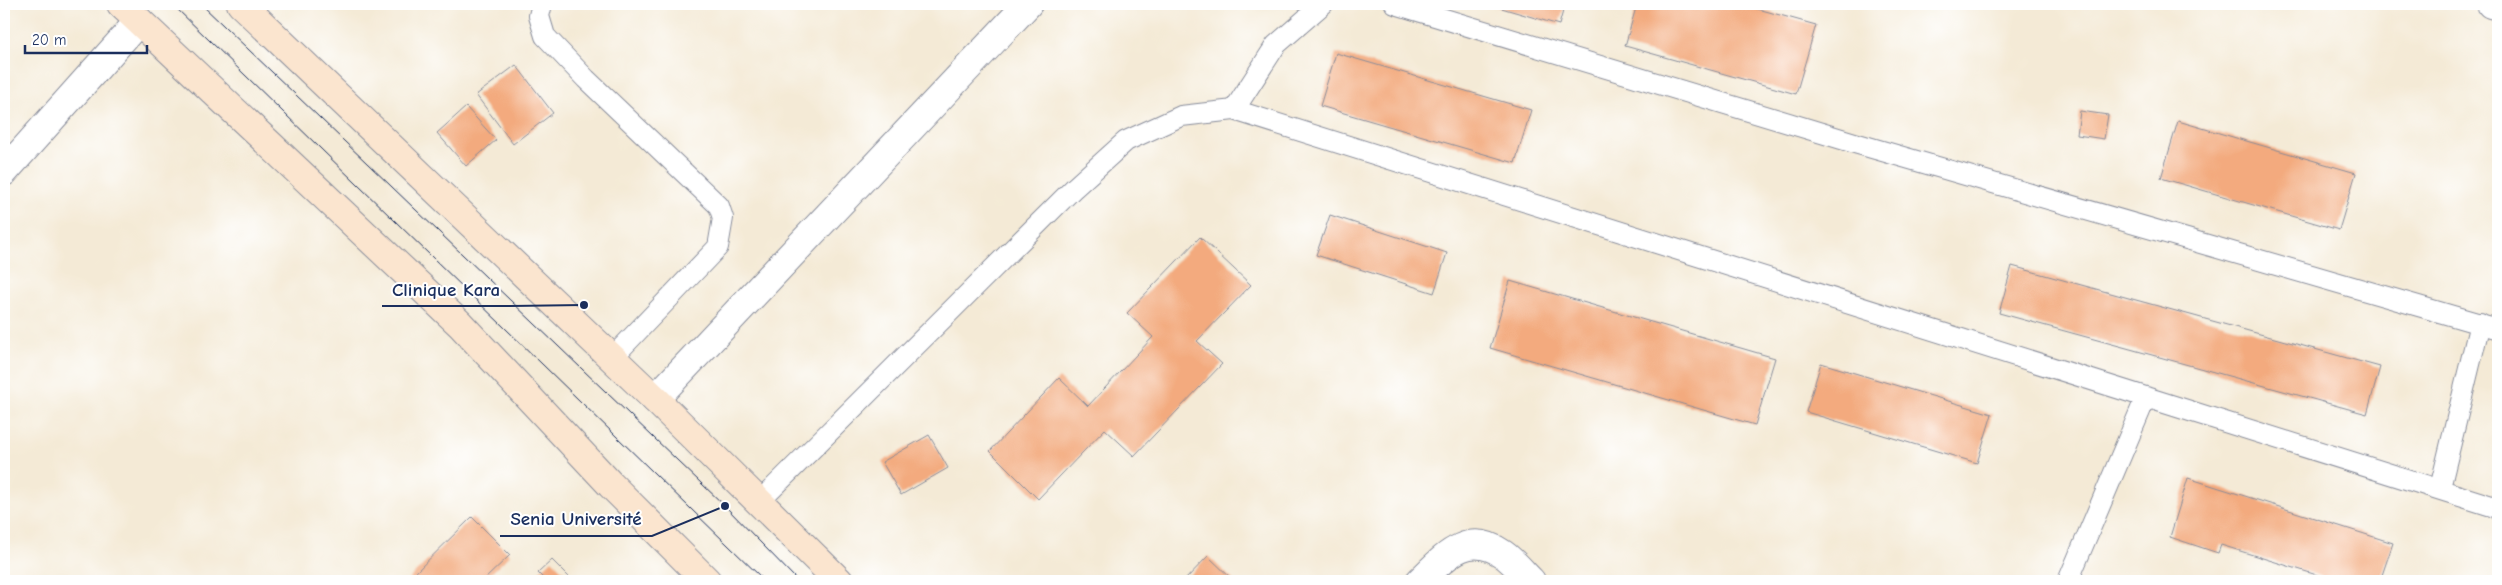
<svg xmlns="http://www.w3.org/2000/svg" width="2502" height="585" viewBox="0 0 2502 585" font-family="'Comic Neue',sans-serif">
<style>
.building{fill:#f3aa7e}
.lines{fill:none;stroke-linecap:round;stroke-linejoin:round}
.lane-casing{stroke:#888c9a;stroke-width:22}
.street-casing{stroke:#888c9a;stroke-width:30}
.secondary-casing{stroke:#888c9a;stroke-width:30}
.lane{stroke:#fff;stroke-width:20}
.street{stroke:#fff;stroke-width:28}
.secondary{stroke:#fbe5cf;stroke-width:28}
.tram{stroke:#1b2f5e;stroke-width:1}
.leader{fill:none;stroke:#1b2f5e;stroke-width:2}
.callout-dot{fill:#1b2f5e;stroke:#fff;stroke-width:2}
.callout-label{font-size:19px;text-anchor:middle;font-weight:bold;fill:#1b2f5e;stroke:#fff;stroke-width:4;stroke-linejoin:round;paint-order:stroke}
</style>
<rect width="100%" height="100%" fill="#fff"/>
<filter id="ink" filterUnits="userSpaceOnUse"><feTurbulence type="fractalNoise" baseFrequency=".02" numOctaves="2"/><feDisplacementMap in="SourceGraphic" scale="10" xChannelSelector="R" yChannelSelector="G"/><feConvolveMatrix kernelMatrix="1 2 1 2 8 2 1 2 1" color-interpolation-filters="sRGB"/></filter>
<filter id="wash" filterUnits="userSpaceOnUse"><feTurbulence type="fractalNoise" baseFrequency=".0096" numOctaves="4" result="noise"/><feDisplacementMap in="SourceGraphic" scale="20" xChannelSelector="R" yChannelSelector="G"/><feGaussianBlur stdDeviation="1.12" result="paint"/><feColorMatrix in="noise" values="0 0 0 0 0 0 0 0 0 0 0 0 0 0 0 0 0 1.4 0 .05"/><feComposite in="paint" operator="in"/></filter>
<g filter="url(#wash)">
<rect width="100%" height="100%" fill="#f4ead6"/>
<g id="blocks">
<path class="building" d="M 1488,4 L 1565,4 L 1559,25 Z
M 1637,4 L 1740,4 L 1816,25 L 1796,94 L 1625,46 Z
M 1336,53 L 1531,110 L 1515,163 L 1320,106 Z
M 516,65 L 553,113 L 513,144 L 476,95 Z
M 466,107 L 496,140 L 466,166 L 437,133 Z
M 2080,111 L 2108,115 L 2104,139 L 2077,135 Z
M 2178,121 L 2356,173 L 2339,230 L 2161,178 Z
M 1330,215 L 1447,253 L 1434,293 L 1316,255 Z
M 1200,237 L 1251,285 L 1197,341 L 1222,364 L 1134,456 L 1105,429 L 1038,499 L 990,451 L 1059,378 L 1088,406 L 1153,337 L 1127,313 Z
M 2012,266 L 2380,367 L 2367,414 L 1999,313 Z
M 1510,281 L 1775,358 L 1755,425 L 1490,348 Z
M 1821,363 L 1992,414 L 1977,463 L 1806,412 Z
M 929,435 L 948,468 L 901,495 L 882,462 Z
M 2188,478 L 2393,543 L 2380,581 L 2336,581 L 2221,545 L 2218,553 L 2170,537 Z
M 472,517 L 510,555 L 483,581 L 407,581 Z
M 1208,556 L 1234,581 L 1184,581 Z
M 552,560 L 573,581 L 546,581 L 538,573 Z"/>
</g>
</g>
<g filter="url(#ink)">
<use href="#blocks" fill-opacity="0" stroke="#888c9a" stroke-width="1"/>
<g class="lines">
<defs>
<path id="lane" d="M 542,4 L 539,16 L 545,36 L 586,79 L 719,206 L 723,218 L 718,247 L 612,358
M 1395,4 L 1858,144 L 2498,329
M 1234,110 L 1276,45 L 1323,4
M 2440,488 L 2480,323
M 759,502 L 1074,188 L 1126,141 L 1181,116 L 1234,110 L 2498,508
M 2068,581 L 2146,397"/>
<path id="street" d="M 2491,4 L 2498,6
M 4,172 L 139,21
M 655,399 L 1028,4
M 1420,581 C 1444,558 1467,529 1503,554 C 1513,561 1522,572 1531,581"/>
<path id="secondary" d="M 121,4 L 460,324 L 611,485 L 707,581
M 241,4 L 655,399 L 839,581"/>
</defs>
<use href="#lane" class="lane-casing"/>
<use href="#street" class="street-casing"/>
<use href="#secondary" class="secondary-casing"/>
<use href="#lane" class="lane"/>
<use href="#street" class="street"/>
<use href="#secondary" class="secondary"/>
<path class="tram" d="M 172,4 L 765,581
M 201,4 L 725,506 L 798,581"/>
</g>
</g>
<path class="leader" d="M584 305L510 306H382M725 506L652 536H500"/>
<g class="callout-dot">
<circle cx="584" cy="305" r="5"/>
<circle cx="725" cy="506" r="5"/>
</g>
<g class="callout-label">
<text x="446" y="296">Clinique Kara</text>
<text x="576" y="525">Senia Université</text>
</g>
<rect width="2502" height="585" fill="none" stroke="#fff" stroke-width="20"/>
<path d="M25 45v8h122v-8" fill="none" stroke="#1b2f5e" stroke-width="2.5"/>
<text x="32" y="45" font-size="15" fill="#1b2f5e" stroke="#ffffff" stroke-width="4" paint-order="stroke">20 m</text>
</svg>
